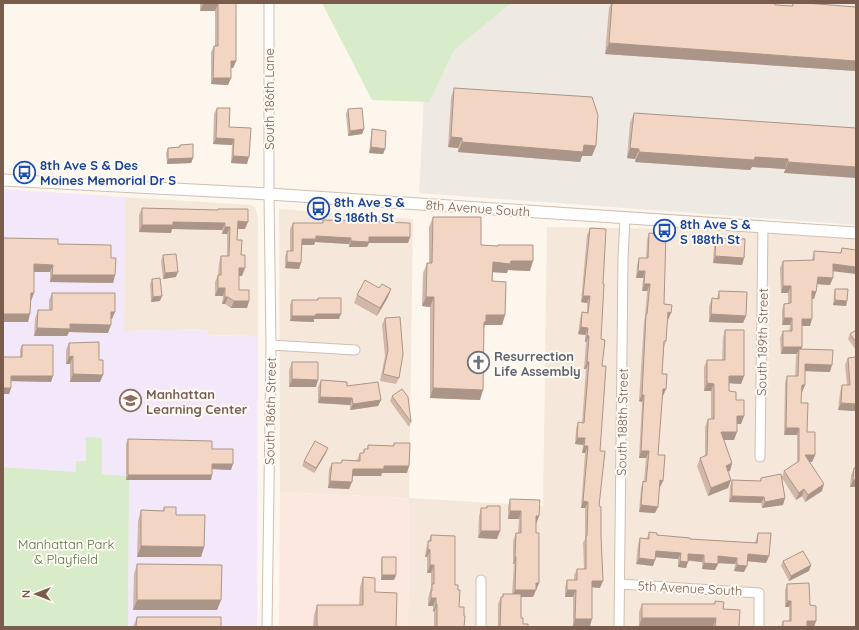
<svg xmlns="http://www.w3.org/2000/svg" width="859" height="630" viewBox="0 0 859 630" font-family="Quicksand,sans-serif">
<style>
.residential{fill:#f5e8da}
.commercial{fill:#fde8e0}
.industrial{fill:#efe9e4}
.education{fill:#f3e8fa}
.green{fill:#d8ecc9}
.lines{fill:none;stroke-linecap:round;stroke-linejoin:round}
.minor-casing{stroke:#d1beb0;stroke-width:11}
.tertiary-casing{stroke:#d1beb0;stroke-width:13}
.minor{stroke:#fff;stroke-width:9}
.tertiary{stroke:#fff;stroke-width:11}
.wall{fill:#d1b7a8}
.shaded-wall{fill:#aa9588}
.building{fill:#f3d5c3;stroke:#aa9588}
.labels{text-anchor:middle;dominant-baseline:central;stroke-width:4;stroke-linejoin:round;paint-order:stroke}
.street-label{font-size:13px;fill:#7a5c4d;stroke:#fffaf3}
.transit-label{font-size:13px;font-weight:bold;fill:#164399;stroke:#fffaf3;text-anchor:start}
.worship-label{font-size:13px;font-weight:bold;fill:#5b616d;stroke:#fffaf3;text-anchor:start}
.education-label{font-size:13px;font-weight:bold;fill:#785e54;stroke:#fffaf3;text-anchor:start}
.park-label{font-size:13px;fill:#537a41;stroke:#fffaf3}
</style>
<rect width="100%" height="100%" fill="#fdf6ec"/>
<path class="residential" d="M 125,197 L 251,205 L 255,207 L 258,217 L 258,336 L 208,335 L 208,329 L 124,331 Z
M 279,209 L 413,219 L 409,498 L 543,506 L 547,227 L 856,231 L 856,627 L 408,627 L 409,498 L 280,492 Z"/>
<path class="commercial" d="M 280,492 L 409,498 L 408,627 L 279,627 Z"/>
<path class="industrial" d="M 484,3 L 856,3 L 856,225 L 419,193 L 425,77 Z"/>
<path class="education" d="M 3,189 L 125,197 L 124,331 L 208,329 L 208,335 L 258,336 L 257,627 L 128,627 L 129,476 L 3,467 Z"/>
<path class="green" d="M 322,3 L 511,3 L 454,50 L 429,102 L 372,100 Z
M 86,437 L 102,438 L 102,474 L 129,476 L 128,627 L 3,627 L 3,467 L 76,472 L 76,461 L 86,461 Z"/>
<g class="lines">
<defs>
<path id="minor" d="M 271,345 L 355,350
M 760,457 L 763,227
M 620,584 L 759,593 L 759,627
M 267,627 L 271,345 L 269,194 L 269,3
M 481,627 L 481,580
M 619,627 L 623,259 L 625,217"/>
<path id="tertiary" d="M 3,180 L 269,194 L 856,233"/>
</defs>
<use href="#minor" class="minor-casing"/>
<use href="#tertiary" class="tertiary-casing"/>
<use href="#minor" class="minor"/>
<use href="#tertiary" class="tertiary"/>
</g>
<path class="wall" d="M 200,3 L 236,3 L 236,61 L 233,68 L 231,68 L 231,78 L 228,85 L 211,84 L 211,52 L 214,46 L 215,46 L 215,11 L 200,11 Z
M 611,3 L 775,3 L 775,5 L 792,6 L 793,3 L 856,7 L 856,71 L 605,54 L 609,8 Z
M 454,88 L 592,156 L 582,156 L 580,162 L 458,152 L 458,148 L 448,147 L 451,98 Z
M 217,108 L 229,127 L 247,164 L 231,163 L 232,145 L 213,144 L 214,114 Z
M 348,109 L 364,129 L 362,134 L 348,136 L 346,114 Z
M 634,113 L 856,128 L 784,173 L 785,169 L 752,167 L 750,170 L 635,162 L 635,159 L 627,158 L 630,123 Z
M 372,129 L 385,149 L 383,154 L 369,153 L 371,135 Z
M 180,145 L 193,158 L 191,163 L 167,164 L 166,153 L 168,148 L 179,147 Z
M 142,208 L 217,210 L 218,209 L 245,229 L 238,229 L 237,240 L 241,255 L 242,276 L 239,276 L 239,290 L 249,301 L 247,308 L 231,308 L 225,304 L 222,304 L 223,296 L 215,296 L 215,282 L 218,275 L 219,263 L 221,256 L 227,256 L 227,234 L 222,234 L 222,230 L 172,229 L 171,233 L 139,232 L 139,215 Z
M 433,217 L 481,245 L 497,246 L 498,245 L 530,271 L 508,270 L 507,273 L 493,272 L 492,281 L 505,315 L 502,325 L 485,325 L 484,327 L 480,400 L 430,398 L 430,307 L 422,306 L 423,273 L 427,263 L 429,263 L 429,227 Z
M 323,220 L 410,237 L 408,243 L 369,243 L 367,247 L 349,247 L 349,244 L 315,242 L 314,245 L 302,245 L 301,263 L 299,269 L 285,268 L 285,257 L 287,251 L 290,251 L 290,229 L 293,223 L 322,223 Z
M 590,228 L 603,284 L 601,339 L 602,366 L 600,451 L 599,506 L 601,536 L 600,588 L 592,587 L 590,626 L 573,626 L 573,597 L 565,597 L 565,587 L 567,580 L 574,580 L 574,575 L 577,569 L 584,569 L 583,543 L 585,539 L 585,508 L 581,508 L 585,453 L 582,453 L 583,445 L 575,444 L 576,429 L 578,422 L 582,423 L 586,369 L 584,369 L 586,342 L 585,342 L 585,335 L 578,334 L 580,319 L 582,312 L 587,313 L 587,303 L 581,302 L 587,235 Z
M 649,233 L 664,304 L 668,320 L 667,319 L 666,341 L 664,348 L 662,374 L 663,396 L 662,396 L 658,455 L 663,481 L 660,487 L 659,487 L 655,513 L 639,512 L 641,488 L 643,481 L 644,482 L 646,458 L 639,458 L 642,402 L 639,401 L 644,321 L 645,317 L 647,291 L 642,291 L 643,278 L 636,278 L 637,265 L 639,258 L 646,258 L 647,240 Z
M 3,238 L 58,244 L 111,258 L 115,275 L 113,283 L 50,282 L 50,272 L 34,272 L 31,301 L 28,322 Z
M 716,238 L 744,258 L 742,265 L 713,263 L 714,246 Z
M 842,248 L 856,250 L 833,271 L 830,285 L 817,284 L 816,292 L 814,299 L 812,298 L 810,326 L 802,326 L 802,349 L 830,372 L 805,371 L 805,385 L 802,392 L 801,392 L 801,403 L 807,432 L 815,455 L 812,462 L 810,462 L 822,491 L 805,502 L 802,496 L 796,500 L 782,478 L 785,498 L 783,505 L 762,508 L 761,503 L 729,502 L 730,486 L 732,480 L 760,481 L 761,478 L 782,477 L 784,471 L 797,463 L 797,435 L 784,435 L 785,383 L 787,376 L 795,376 L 796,356 L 797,354 L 781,354 L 780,338 L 783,331 L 789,331 L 790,325 L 782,325 L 782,310 L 784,304 L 788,304 L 788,293 L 781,293 L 780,268 L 783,261 L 812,260 L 814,251 L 840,253 Z
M 163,255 L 176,277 L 163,279 L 161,261 Z
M 152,279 L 160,301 L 151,302 L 150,284 Z
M 379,288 L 388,297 L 377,316 L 354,303 L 357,295 Z
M 835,289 L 847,301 L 846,306 L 833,305 L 834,294 Z
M 719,291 L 746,316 L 743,323 L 709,322 L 709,306 L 712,298 L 717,299 Z
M 52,293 L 112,319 L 111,319 L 108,333 L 69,332 L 67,336 L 34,336 L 35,318 L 38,310 L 49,310 L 49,300 Z
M 318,298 L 339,319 L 314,319 L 314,322 L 290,321 L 290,305 L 292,300 L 317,300 Z
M 385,318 L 399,378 L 396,384 L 380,381 L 385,356 L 382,325 Z
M 725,330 L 744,376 L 741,384 L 729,383 L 729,391 L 736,400 L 744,416 L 741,424 L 737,424 L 734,440 L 724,440 L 732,463 L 730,471 L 728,471 L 731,480 L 728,488 L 708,496 L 697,466 L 700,458 L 705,456 L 705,427 L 708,419 L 711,419 L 711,391 L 704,391 L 704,367 L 707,360 L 722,360 L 723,338 Z
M 856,330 L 856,350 L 848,339 L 850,334 Z
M 69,343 L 99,360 L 100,382 L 70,382 L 70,364 L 66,364 L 66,350 Z
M 22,345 L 51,382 L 11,381 L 11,388 L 9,394 L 3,394 L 20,357 L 20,350 Z
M 848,358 L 856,411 L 838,410 L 840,392 L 842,385 L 847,385 L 845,365 Z
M 292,362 L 316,387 L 289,387 L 289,370 Z
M 321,380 L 347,386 L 381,400 L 378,406 L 350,410 L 350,405 L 318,403 L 318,387 Z
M 392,396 L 411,422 L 409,427 L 390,401 Z
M 128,439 L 212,449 L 231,470 L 212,469 L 212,475 L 211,480 L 126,480 L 126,444 Z
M 394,443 L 407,473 L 382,473 L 381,476 L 352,476 L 349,489 L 328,488 L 329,469 L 332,463 L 341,463 L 342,460 L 357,460 L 360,453 L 363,453 L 364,449 L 367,449 L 368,445 L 393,446 Z
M 326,453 L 314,473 L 302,466 L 304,461 Z
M 854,468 L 856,487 L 850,487 L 851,475 Z
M 510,499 L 539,516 L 536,524 L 536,533 L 539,583 L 533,597 L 521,597 L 521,618 L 523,624 L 528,627 L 498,627 L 498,604 L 501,597 L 502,597 L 503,594 L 512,594 L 514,564 L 513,564 L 513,541 L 516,533 L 518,533 L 519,519 L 508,519 L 508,507 Z
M 487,506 L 500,531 L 497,539 L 478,538 L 479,516 L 481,508 L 486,508 Z
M 164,507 L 176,515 L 204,547 L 201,557 L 137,557 L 138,521 L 141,510 L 163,511 Z
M 649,532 L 657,535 L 690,539 L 755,543 L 756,539 L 758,533 L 769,556 L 766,563 L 747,561 L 744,572 L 734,571 L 735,564 L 718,563 L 715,570 L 702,569 L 702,562 L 688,561 L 686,568 L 678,567 L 678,559 L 655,557 L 653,566 L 636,564 L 638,544 L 640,538 L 647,538 Z
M 431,535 L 455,585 L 459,607 L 464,616 L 464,627 L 434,627 L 434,612 L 433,611 L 433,606 L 428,606 L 428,599 L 431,587 L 431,573 L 427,573 L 427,557 L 425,557 L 426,549 Z
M 382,557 L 396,575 L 394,580 L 381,580 L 381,562 Z
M 783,561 L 811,565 L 809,571 L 789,581 L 781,566 Z
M 137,564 L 221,600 L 217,610 L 133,610 L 134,574 Z
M 363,577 L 375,592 L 396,627 L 313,627 L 314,615 L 317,605 L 359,605 L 360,587 Z
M 787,584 L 810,605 L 816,621 L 814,627 L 781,627 L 783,621 L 789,621 L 789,607 L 785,607 L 785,590 Z
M 715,601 L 739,627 L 713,627 L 713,626 L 639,626 L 639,612 L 642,604 L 714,604 Z
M 137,617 L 221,627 L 133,627 Z"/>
<path class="shaded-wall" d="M 203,4 L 218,4 L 215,11 L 200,11 Z
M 609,43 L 856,61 L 856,71 L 605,54 Z
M 231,61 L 236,61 L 233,68 L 228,68 Z
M 213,78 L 231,78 L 228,85 L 211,84 Z
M 364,129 L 362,134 L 348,136 L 350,131 Z
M 451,137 L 462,138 L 458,148 L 448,147 Z
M 216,138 L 234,139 L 232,145 L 213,144 Z
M 462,142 L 584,145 L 596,146 L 592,156 L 582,156 L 580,162 L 458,152 Z
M 371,147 L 385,149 L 383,154 L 369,153 Z
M 630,148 L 639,149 L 635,159 L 627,158 Z
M 639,152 L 755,157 L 788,159 L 785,169 L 752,167 L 750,170 L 635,162 Z
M 233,156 L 249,157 L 247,164 L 231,163 Z
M 193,158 L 191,163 L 167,164 L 168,159 Z
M 788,162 L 856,167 L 856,178 L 784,173 Z
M 238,221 L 248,222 L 245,229 L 235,229 Z
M 173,222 L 225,223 L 222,230 L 172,229 L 171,233 L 139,232 L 142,225 Z
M 225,227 L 230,227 L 227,234 L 222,234 Z
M 316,236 L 351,238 L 349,244 L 315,242 L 314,245 L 300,245 L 302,239 Z
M 369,237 L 410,237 L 408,243 L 369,243 L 367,247 L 349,247 L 351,241 Z
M 715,256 L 744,258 L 742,265 L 713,263 Z
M 511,261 L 533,261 L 530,271 L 508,270 L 507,273 L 489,272 L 493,262 Z
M 287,262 L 301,263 L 299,269 L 285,268 Z
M 34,264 L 53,265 L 50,272 L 31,272 Z
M 833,264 L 856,267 L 856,274 L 831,271 Z
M 239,268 L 245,268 L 242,276 L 237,276 Z
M 638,271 L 645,271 L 643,278 L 636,278 Z
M 178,272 L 176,277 L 163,279 L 165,273 Z
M 52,275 L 115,275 L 113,283 L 50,282 Z
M 818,277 L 833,278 L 830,285 L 815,284 Z
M 644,284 L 650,284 L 647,291 L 642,291 Z
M 783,286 L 791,286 L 788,293 L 781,293 Z
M 218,288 L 225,288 L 223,296 L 215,296 Z
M 391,289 L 388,297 L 377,316 L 380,308 Z
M 812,291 L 816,292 L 814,299 L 809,298 Z
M 31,293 L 34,293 L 31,301 Z
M 162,296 L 160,301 L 151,302 L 153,297 Z
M 583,296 L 590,296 L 587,303 L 581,302 Z
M 225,297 L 228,297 L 225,304 L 222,304 Z
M 426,297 L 434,297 L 430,307 L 422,306 Z
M 835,300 L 847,301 L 846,306 L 833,305 Z
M 234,301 L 249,301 L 247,308 L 231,308 Z
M 111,312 L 115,312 L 112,319 L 108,319 Z
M 668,312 L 671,313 L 668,320 L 665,319 Z
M 3,314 L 30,314 L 28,322 L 3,322 Z
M 316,314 L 341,314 L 339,319 L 314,319 L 314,322 L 290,321 L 292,316 Z
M 711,314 L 746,316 L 743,323 L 709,322 Z
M 486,315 L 505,315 L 502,325 L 485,325 L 482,332 L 481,332 Z
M 784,318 L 792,318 L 790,325 L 782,325 Z
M 802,319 L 812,319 L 810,326 L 799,326 Z
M 70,324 L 111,325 L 108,333 L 69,332 L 67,336 L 34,336 L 37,328 Z
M 581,327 L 588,328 L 585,335 L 578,334 Z
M 587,335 L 589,336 L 586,342 L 585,342 Z
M 783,347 L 802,347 L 800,353 L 799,349 L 797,354 L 781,354 Z
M 73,356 L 70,364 L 66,364 L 69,357 Z
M 587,362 L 589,362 L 586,369 L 584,369 Z
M 805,364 L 832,365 L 830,372 L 803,371 Z
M 73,374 L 103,375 L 100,382 L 70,382 Z
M 11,376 L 53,376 L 51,382 L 9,381 Z
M 729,376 L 744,376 L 741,384 L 726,383 Z
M 292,379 L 318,380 L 316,387 L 289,387 Z
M 707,383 L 714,384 L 711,391 L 704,391 Z
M 802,385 L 805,385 L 802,392 L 799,392 Z
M 3,388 L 11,388 L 9,394 L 3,394 Z
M 433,388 L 483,390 L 480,400 L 430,398 Z
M 663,389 L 666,389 L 663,396 L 660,396 Z
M 642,395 L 644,395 L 642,402 L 639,401 Z
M 320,397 L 352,398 L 350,405 L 318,403 Z
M 381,400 L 378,406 L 350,410 L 353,404 Z
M 841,403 L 856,404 L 856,411 L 838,410 Z
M 737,416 L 744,416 L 741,424 L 734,424 Z
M 786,428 L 799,428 L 797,435 L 784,435 Z
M 721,432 L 737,432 L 734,440 L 718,440 Z
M 577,438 L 585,438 L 583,445 L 575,444 Z
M 584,446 L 588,446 L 585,453 L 582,453 Z
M 328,448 L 326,453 L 314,473 L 316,468 Z
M 641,451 L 649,451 L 646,458 L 639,458 Z
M 805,455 L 815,455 L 812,462 L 803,462 Z
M 732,463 L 730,471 L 723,473 L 726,466 Z
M 212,464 L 233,464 L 231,470 L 211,469 Z
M 384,466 L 409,466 L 407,473 L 382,473 L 381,476 L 350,476 L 353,469 Z
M 128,475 L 212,475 L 211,480 L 126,480 Z
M 660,480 L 663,481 L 660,487 L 657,487 Z
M 731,480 L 728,488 L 708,496 L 711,488 Z
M 853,480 L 856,480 L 856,487 L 850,487 Z
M 330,481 L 352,482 L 349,489 L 328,488 Z
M 824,484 L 822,491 L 805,502 L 808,495 Z
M 804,489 L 802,496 L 796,500 L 799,493 Z
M 732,496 L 764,497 L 761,503 L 729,502 Z
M 785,498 L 783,505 L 762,508 L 765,502 Z
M 583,501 L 588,502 L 585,508 L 581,508 Z
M 641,505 L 658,507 L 655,513 L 639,512 Z
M 510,511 L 521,511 L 519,519 L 508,519 Z
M 536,516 L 539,516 L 536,524 Z
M 481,531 L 500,531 L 497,539 L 478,538 Z
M 141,546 L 204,547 L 201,557 L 137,557 Z
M 428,549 L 430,550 L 427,557 L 425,557 Z
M 656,551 L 681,553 L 678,559 L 654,557 Z
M 688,554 L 704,555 L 702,562 L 686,560 Z
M 748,554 L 769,556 L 766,563 L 745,561 Z
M 718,556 L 737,558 L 735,564 L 716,563 Z
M 515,557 L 516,557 L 514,564 L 513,564 Z
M 639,558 L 655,560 L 653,566 L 636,564 Z
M 680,561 L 688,562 L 686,568 L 678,567 Z
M 704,563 L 718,564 L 715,570 L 702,569 Z
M 430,565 L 434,565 L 431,573 L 427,573 Z
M 737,565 L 747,566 L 744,572 L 734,571 Z
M 811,565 L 809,571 L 789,581 L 791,576 Z
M 382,575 L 396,575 L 394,580 L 381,580 Z
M 592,581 L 603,581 L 600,588 L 590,587 Z
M 536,583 L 539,583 L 533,597 L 512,597 L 515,590 Z
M 567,590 L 576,590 L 573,597 L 565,597 Z
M 431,598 L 436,598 L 433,606 L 428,606 Z
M 137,600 L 221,600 L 217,610 L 133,610 Z
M 787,601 L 791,601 L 789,607 L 785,607 Z
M 436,604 L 437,604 L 434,612 L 433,611 Z
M 642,618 L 716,618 L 713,626 L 639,626 Z
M 575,619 L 592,619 L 590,626 L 573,626 Z
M 807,621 L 816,621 L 814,627 L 805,627 Z"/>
<path class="building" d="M 203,3 L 236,3 L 236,61 L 231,61 L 231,78 L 213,78 L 214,46 L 218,46 L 218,4 L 203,4 Z
M 612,3 L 775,3 L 775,5 L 793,6 L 793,3 L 805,3 L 856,7 L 856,61 L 609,43 Z
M 454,88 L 592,97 L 598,115 L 596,146 L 584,145 L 583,152 L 462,142 L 462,138 L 451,137 Z
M 217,108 L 230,108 L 229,127 L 251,128 L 249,157 L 233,156 L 234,139 L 216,138 Z
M 362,108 L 364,129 L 350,131 L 348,109 Z
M 634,113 L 856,128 L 856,167 L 788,162 L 788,159 L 755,157 L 754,160 L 639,152 L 639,149 L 630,148 Z
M 372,129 L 386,131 L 385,149 L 371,147 Z
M 193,144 L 193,158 L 168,159 L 168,148 L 180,147 L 180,145 Z
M 142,208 L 218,210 L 218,209 L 248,209 L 248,222 L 238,221 L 237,240 L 242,240 L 241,255 L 245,255 L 245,268 L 239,268 L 239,290 L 249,290 L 249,301 L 234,301 L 228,297 L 225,297 L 225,288 L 218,288 L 218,275 L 221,275 L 221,256 L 229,256 L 230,227 L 225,227 L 225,223 L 173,222 L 173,225 L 142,225 Z
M 433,217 L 481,217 L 481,245 L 498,246 L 498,245 L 533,245 L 533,261 L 511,261 L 510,264 L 493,262 L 492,281 L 506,282 L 505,315 L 486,315 L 486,322 L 484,322 L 483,390 L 433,388 L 434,297 L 426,297 L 427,263 L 432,263 Z
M 323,220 L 410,223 L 410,237 L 369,237 L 369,242 L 351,241 L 351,238 L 316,236 L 316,239 L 302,239 L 301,263 L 287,262 L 287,251 L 293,251 L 293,223 L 323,223 Z
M 590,228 L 606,229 L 603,284 L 604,284 L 601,339 L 605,340 L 602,366 L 606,366 L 600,451 L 605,451 L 599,506 L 601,507 L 601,536 L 603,581 L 592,581 L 592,619 L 575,619 L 576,590 L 567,590 L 567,580 L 577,580 L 577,569 L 586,569 L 586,536 L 587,536 L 588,502 L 583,501 L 588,446 L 584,446 L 585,438 L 577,438 L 578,422 L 584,423 L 589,362 L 587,362 L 589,336 L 587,335 L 588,328 L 581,327 L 582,312 L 588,313 L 590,296 L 583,296 Z
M 649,233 L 666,234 L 664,304 L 672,305 L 671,313 L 668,312 L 666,341 L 664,341 L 662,374 L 667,374 L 666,389 L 663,389 L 658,455 L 665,455 L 663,481 L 660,480 L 658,507 L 641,505 L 643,481 L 646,482 L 649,451 L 641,451 L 644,395 L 642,395 L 646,314 L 647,314 L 650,284 L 644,284 L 645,271 L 638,271 L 639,258 L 648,258 Z
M 3,238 L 58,239 L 58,244 L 111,245 L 111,258 L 116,258 L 115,275 L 52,275 L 53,265 L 34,264 L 34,293 L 31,293 L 30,314 L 3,314 Z
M 716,238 L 745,239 L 744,258 L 715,256 Z
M 842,248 L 856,250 L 856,267 L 833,264 L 833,278 L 818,277 L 816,292 L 812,291 L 812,319 L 802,319 L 802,347 L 783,347 L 783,331 L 792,331 L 792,318 L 784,318 L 784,304 L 791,303 L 791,286 L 783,286 L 783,261 L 814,260 L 814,251 L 841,253 Z
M 176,254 L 178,272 L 165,273 L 163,255 Z
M 160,278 L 162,296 L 153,297 L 152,279 Z
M 365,280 L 379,288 L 382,284 L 391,289 L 380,308 L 357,295 Z
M 835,289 L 848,289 L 847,301 L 835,300 Z
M 719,291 L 747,292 L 746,316 L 711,314 L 712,298 L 719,299 Z
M 52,293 L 115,293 L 115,312 L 111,312 L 111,325 L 70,324 L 70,329 L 37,328 L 38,310 L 52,310 Z
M 318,298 L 341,298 L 341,314 L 316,314 L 315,316 L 292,316 L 292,300 L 318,300 Z
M 400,317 L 403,354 L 399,378 L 383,374 L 388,350 L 385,318 Z
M 725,330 L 744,330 L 744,376 L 729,376 L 729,391 L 736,392 L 736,400 L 744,400 L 744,416 L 737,416 L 737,432 L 721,432 L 732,463 L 726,466 L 731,480 L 711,488 L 700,458 L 707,455 L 708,419 L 714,419 L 714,384 L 707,383 L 707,360 L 725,360 Z
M 856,330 L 856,342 L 850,334 Z
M 99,342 L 99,360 L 103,360 L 103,375 L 73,374 L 73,356 L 69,357 L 69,343 Z
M 22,345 L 53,345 L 53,376 L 11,376 L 11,388 L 3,388 L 3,357 L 22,357 Z
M 799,349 L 833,350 L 832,365 L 805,364 L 805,385 L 802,385 L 801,403 L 808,403 L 807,432 L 815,432 L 815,455 L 805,455 L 824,484 L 808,495 L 804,489 L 799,493 L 784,471 L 799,461 L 799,428 L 786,428 L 787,376 L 798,376 Z
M 856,357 L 856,404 L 841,403 L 842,385 L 850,385 L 848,358 Z
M 292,362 L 318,362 L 318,380 L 292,379 Z
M 321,380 L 347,382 L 347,386 L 378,382 L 381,400 L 353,404 L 352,398 L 320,397 Z
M 402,389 L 408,397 L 411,422 L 392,396 Z
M 128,439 L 212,441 L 212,449 L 233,449 L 233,464 L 212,464 L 212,475 L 128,475 Z
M 315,441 L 328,448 L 316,468 L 304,461 Z
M 394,443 L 410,443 L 409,466 L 384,466 L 384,469 L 353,469 L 352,482 L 330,481 L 332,463 L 341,463 L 342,462 L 342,460 L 360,461 L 360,453 L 364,453 L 364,449 L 368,449 L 368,445 L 394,446 Z
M 854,468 L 856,468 L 856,480 L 853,480 Z
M 781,474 L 785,498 L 765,502 L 764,497 L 732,496 L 732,480 L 761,481 L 761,478 Z
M 510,499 L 540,500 L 539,516 L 536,516 L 536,533 L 539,533 L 539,583 L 536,583 L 536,590 L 515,590 L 516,557 L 515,557 L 516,533 L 521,533 L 521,511 L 510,511 Z
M 487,506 L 500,506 L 500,531 L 481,531 L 481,508 L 487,508 Z
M 164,507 L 176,507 L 176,515 L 205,515 L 204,547 L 141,546 L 141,510 L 164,511 Z
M 649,532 L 657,533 L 657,535 L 690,538 L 690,539 L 757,543 L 758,533 L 771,533 L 769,556 L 748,554 L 747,566 L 737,565 L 737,558 L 718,556 L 718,564 L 704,563 L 704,555 L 688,554 L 688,562 L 680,561 L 681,553 L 656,551 L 655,560 L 639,558 L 640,538 L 649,539 Z
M 431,535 L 455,536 L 455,585 L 458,585 L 458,590 L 460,590 L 459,607 L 464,607 L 464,616 L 465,616 L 464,627 L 437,627 L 437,604 L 436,604 L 436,598 L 431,598 L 431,591 L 432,591 L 432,584 L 434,584 L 434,565 L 430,565 L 430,550 L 428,549 L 428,541 L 431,541 Z
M 803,551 L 811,565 L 791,576 L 783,561 Z
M 382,557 L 396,557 L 396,575 L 382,575 Z
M 137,564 L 222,565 L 221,600 L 137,600 Z
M 363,577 L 375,578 L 375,592 L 397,593 L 396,627 L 317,627 L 317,605 L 363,605 Z
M 809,583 L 810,605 L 816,606 L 816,621 L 807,621 L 807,627 L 783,627 L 783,621 L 791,621 L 791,601 L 787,601 L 787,584 Z
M 503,594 L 521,594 L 521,618 L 523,618 L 523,624 L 528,624 L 528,627 L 499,627 L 499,626 L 500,626 L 501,597 L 503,597 Z
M 715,601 L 724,602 L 723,609 L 740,610 L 739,627 L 715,627 L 716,618 L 642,618 L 642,604 L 715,604 Z
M 137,617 L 221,617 L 221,627 L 136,627 Z"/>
<defs>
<symbol id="bus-ring" viewBox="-11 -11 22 22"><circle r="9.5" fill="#fffaf3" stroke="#1a4fb4" stroke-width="1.5"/><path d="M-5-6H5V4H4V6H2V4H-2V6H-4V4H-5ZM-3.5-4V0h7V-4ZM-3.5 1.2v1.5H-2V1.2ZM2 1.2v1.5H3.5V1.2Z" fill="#1a4fb4"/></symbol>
<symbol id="church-ring" viewBox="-11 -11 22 22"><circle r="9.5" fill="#fffaf3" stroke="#6b7280" stroke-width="1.5"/><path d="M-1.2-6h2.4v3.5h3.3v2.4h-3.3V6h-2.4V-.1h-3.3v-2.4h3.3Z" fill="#6b7280"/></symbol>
<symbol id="school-ring" viewBox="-11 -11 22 22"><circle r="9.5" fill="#fffaf3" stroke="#8d6e63" stroke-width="1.5"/><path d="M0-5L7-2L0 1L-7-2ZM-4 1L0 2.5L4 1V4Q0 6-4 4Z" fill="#8d6e63"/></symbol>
</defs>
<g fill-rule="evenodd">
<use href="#bus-ring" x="12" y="160" width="25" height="25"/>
<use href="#bus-ring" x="306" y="196" width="25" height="25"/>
<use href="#bus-ring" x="652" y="218" width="25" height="25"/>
<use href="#church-ring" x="466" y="350" width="25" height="25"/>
<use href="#school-ring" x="118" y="388" width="25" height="25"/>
</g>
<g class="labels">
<g class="street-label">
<text transform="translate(269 99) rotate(-90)">South 186th Lane</text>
<text transform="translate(478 208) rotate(4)">8th Avenue South</text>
<text transform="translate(762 342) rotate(-89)">South 189th Street</text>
<text transform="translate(270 411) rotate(-89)">South 186th Street</text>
<text transform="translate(622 422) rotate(-89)">South 188th Street</text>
<text transform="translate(690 588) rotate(3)">5th Avenue South</text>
</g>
<g class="transit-label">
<text x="40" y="165">8th Ave S &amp; Des<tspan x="40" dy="15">Moines Memorial Dr S</tspan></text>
<text x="334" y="202">8th Ave S &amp;<tspan x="334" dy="15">S 186th St</tspan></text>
<text x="680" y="224">8th Ave S &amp;<tspan x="680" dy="15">S 188th St</tspan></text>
</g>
<g class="worship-label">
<text x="494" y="356">Resurrection<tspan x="494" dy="15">Life Assembly</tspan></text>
</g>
<g class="education-label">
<text x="146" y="394">Manhattan<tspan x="146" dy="15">Learning Center</tspan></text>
</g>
<g class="park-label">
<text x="66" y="544">Manhattan Park<tspan x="66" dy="15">&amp; Playfield</tspan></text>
</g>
</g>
<rect width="859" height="630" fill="none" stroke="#7a5c4d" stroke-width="8"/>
<g transform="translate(36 594) rotate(270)" stroke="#fffaf3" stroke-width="3" paint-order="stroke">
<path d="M0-3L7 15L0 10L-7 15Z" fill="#7a5c4d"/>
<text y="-6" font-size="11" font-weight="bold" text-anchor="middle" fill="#7a5c4d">N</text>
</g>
</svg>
